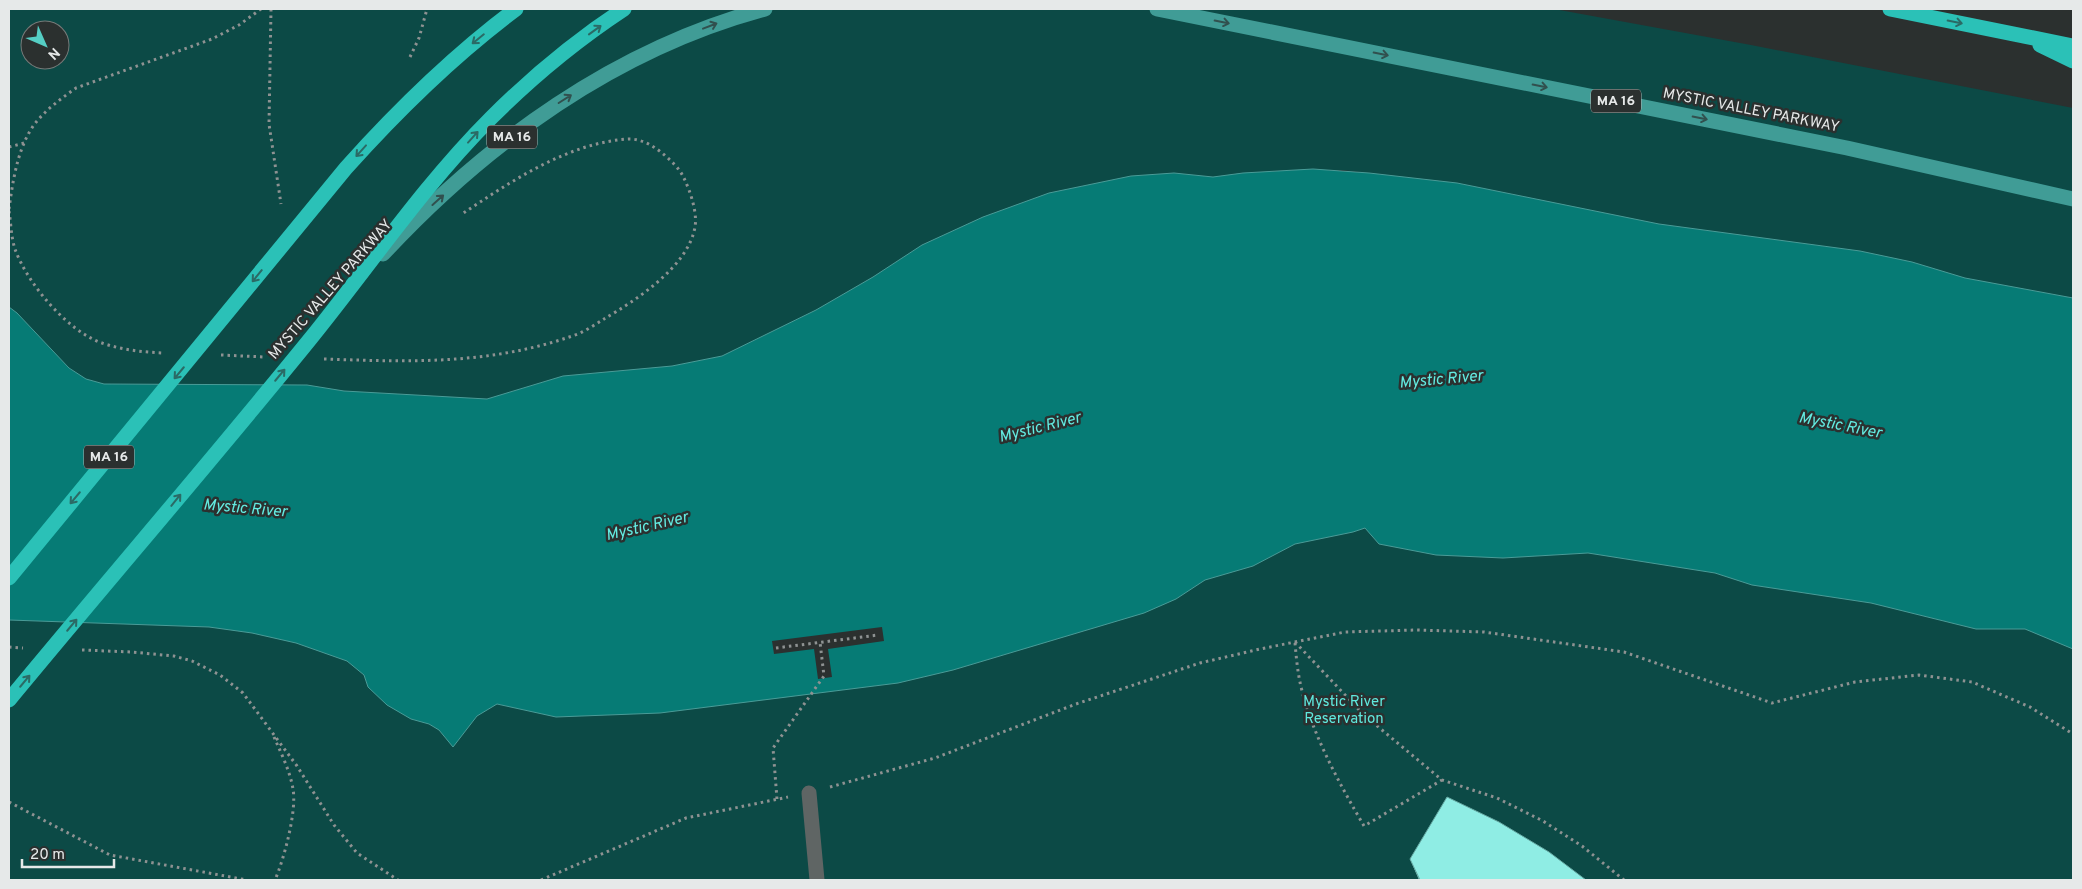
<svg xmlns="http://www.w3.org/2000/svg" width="2082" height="889" viewBox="0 0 2082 889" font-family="Overpass,sans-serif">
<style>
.green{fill:#0c4a46;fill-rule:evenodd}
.water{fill:#067b75;stroke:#499c98}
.pier{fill:#2b302f}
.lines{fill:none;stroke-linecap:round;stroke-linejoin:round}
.path{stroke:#8e9292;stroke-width:3;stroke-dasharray:2.5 4;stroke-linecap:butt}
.lane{stroke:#5f6564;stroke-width:15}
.primary{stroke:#409c96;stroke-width:15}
.highway{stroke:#2bc1b7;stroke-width:15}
.wall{fill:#7bccc4}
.building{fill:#8fede4;stroke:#64a6a0}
.oneway{stroke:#31504e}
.oneway2{stroke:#2b6a65}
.labels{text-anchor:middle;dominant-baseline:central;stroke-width:5;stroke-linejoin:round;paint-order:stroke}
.shield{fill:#2b302f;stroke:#aeb2b1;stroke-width:1}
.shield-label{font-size:14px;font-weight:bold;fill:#e6e9e9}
.street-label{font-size:15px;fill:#e6e9e9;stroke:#2b302f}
.park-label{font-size:15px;fill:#5fe9de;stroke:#2b302f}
.water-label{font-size:16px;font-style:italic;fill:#63ece2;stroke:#2b302f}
</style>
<rect width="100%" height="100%" fill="#2b302f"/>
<path class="green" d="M 9,9 L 1554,9 L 1751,45 L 2073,108 L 2073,298 L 1965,278 L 1912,262 L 1860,251 L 1659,224 L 1457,183 L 1342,170 L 1268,171 L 1213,177 L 1174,173 L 1131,176 L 1049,193 L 983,217 L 922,245 L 873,277 L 816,310 L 722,356 L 672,366 L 563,376 L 487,399 L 344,391 L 307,385 L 104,384 L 86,379 L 69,368 L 17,313 L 9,307 ZM 30,30 L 60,30 L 60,60 L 30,60 Z
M 1365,527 L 1379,544 L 1436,555 L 1503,558 L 1588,553 L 1715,573 L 1752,585 L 1871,603 L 1976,629 L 2025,629 L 2073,649 L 2073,880 L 9,880 L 9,620 L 209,627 L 252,633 L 296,643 L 347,661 L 364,675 L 368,687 L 411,719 L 429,724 L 439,730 L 453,747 L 477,716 L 497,704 L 556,717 L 660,713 L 898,683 L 953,670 L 1024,648 L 1085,631 L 1176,599 L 1205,580 L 1253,566 L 1295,544 L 1353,532 Z"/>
<path class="water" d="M 1313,169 L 1369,173 L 1457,183 L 1659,224 L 1860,251 L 1912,262 L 1965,278 L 2073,298 L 2073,649 L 2025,629 L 1976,629 L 1871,603 L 1752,585 L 1715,573 L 1588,553 L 1503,558 L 1436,555 L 1379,544 L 1365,528 L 1353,532 L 1295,544 L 1253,566 L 1205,580 L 1176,599 L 1144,613 L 953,670 L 898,683 L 660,713 L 556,717 L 497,704 L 477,716 L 453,747 L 439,730 L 429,724 L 411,719 L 387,705 L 368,687 L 364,675 L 347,661 L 296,643 L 252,633 L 209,627 L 9,620 L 9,307 L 17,313 L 69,368 L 86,379 L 104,384 L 307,385 L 344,391 L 487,399 L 563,376 L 672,366 L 722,356 L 816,310 L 873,277 L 922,245 L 983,217 L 1049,193 L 1131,176 L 1174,173 L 1213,177 L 1243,173 Z"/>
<path class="pier" d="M 882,627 L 884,641 L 828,649 L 832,677 L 818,679 L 814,649 L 774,654 L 772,641 Z"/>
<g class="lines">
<path class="path" d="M 271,9 L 269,124 L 281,204
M 410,57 L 419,38 L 427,9
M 9,147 L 24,143
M 9,209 C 13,180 18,144 37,121 C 48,108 62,98 76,88 L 212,39 L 239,25 L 261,9
M 9,211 C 11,223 11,237 15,249 C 27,283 67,331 102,343 C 122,350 142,352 163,353
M 221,355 L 265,357
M 324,359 C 413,362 492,365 578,334 C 587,330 596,324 604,319 C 636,300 688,267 695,227 C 697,216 693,201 689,190 C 685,180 682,172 674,164 C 662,152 647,139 629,139 C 569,142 510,182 462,214
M 1295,642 L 1364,715 L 1442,780 L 1497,798 L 1543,821 L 1582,846 L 1624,880
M 1295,643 C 1296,654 1297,666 1299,677 C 1308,727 1339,783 1364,826 L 1442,780
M 9,647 L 23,648
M 776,648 L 878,635
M 82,650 L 132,652 L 174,656 L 192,661 L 220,675 L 243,693 L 297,766 L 334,825 L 357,853 L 398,880
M 274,737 C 281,753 290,771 293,789 C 297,811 284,859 275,880
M 830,787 L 935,758 L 1076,704 L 1200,663 L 1260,649 L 1345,632 L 1417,630 L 1484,632 L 1624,652 L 1772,703 L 1855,682 L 1919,675 L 1972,682 L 2030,707 L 2073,734
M 777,799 L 773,748 L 824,676 L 820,642
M 9,802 L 110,855 L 247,880
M 541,880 L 686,818 L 788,797"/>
<path class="lane" d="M 809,793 L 817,880"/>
<path class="primary" d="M 1157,9 L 1847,148 L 2073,199
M 383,254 C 487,142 616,49 765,9"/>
<path class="highway" d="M 1890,9 L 2073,46
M 2040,45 L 2073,61
M 9,578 L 346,168 C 398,110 453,56 516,9
M 9,700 C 109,579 212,460 311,338 C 370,265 424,185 491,118 C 531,78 577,40 624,9"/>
</g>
<path class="wall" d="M 1410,859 L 1586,880 L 1419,880 Z"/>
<path class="building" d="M 1447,797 L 1499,822 L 1549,852 L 1586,880 L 1420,880 L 1410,859 Z"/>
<defs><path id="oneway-shaft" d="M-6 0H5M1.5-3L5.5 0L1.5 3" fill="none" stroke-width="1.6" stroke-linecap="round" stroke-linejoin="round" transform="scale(1.25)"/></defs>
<g class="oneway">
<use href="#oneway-shaft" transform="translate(1222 22) rotate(11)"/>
<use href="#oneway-shaft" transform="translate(710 26) rotate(-21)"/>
<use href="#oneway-shaft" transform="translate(1381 54) rotate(11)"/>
<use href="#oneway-shaft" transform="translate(1540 86) rotate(11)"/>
<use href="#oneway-shaft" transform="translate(565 99) rotate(-32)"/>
<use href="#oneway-shaft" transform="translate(1700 118) rotate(11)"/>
<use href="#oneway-shaft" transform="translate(438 200) rotate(-42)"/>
</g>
<g class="oneway2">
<use href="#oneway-shaft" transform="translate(1955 22) rotate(11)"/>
<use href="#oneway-shaft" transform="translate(595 30) rotate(-36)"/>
<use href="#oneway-shaft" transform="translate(478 39) rotate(141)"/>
<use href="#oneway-shaft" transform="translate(473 137) rotate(-48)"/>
<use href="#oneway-shaft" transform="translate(361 151) rotate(132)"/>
<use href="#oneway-shaft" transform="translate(257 276) rotate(129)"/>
<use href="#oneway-shaft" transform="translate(179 373) rotate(130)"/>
<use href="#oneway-shaft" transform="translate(280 375) rotate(-50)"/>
<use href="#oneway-shaft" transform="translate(75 498) rotate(130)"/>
<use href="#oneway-shaft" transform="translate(176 500) rotate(-51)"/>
<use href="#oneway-shaft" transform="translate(72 625) rotate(-50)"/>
<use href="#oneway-shaft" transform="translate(25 681) rotate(-50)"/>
</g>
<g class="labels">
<g class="shield">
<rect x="1591" y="89.5" width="50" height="23" rx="4"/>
<rect x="487" y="125.5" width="50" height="23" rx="4"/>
<rect x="84" y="445.5" width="50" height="23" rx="4"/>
</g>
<g class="shield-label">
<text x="1616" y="101">MA 16</text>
<text x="512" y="137">MA 16</text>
<text x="109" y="457">MA 16</text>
</g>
<g class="street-label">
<text transform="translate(1751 111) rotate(11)">MYSTIC VALLEY PARKWAY</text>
<text transform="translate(331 290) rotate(-49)">MYSTIC VALLEY PARKWAY</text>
</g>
<g class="park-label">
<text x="1344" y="702">Mystic River<tspan x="1344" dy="17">Reservation</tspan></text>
</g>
<g class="water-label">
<text transform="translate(1441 380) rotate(-5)">Mystic River</text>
<text transform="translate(1840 426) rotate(11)">Mystic River</text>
<text transform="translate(1040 428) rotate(-14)">Mystic River</text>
<text transform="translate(245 509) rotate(5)">Mystic River</text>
<text transform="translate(647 527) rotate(-13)">Mystic River</text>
</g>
</g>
<rect width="2082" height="889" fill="none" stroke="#e6e9e9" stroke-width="20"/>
<g transform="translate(45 45) rotate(135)"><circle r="24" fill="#2b302f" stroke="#767a79"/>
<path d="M0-4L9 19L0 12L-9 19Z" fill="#55cec4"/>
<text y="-8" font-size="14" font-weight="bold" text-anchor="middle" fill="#e6e9e9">N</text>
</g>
<path d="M22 859v8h92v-8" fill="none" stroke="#e6e9e9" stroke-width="2.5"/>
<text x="30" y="859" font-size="15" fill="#e6e9e9" stroke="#2b302f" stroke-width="4" paint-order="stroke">20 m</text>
</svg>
